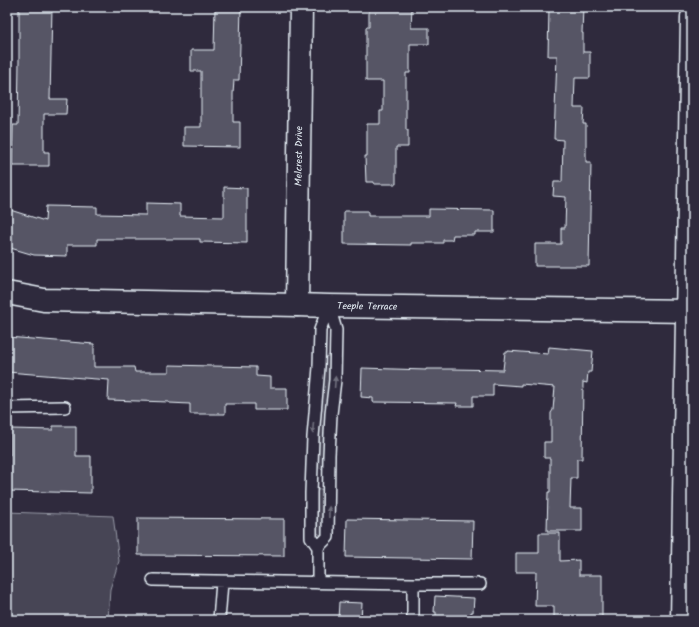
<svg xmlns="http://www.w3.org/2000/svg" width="699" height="627" viewBox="0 0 699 627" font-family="Kalam,sans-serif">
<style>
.green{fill:#464455;stroke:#979aa6}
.building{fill:#575565;stroke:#e8f1f8}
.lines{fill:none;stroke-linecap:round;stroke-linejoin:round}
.service-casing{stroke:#e8f1f8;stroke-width:14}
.minor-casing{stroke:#e8f1f8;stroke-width:25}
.tertiary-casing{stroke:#e8f1f8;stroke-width:25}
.service{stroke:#2f2a3d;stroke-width:11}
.minor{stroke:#2f2a3d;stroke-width:22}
.tertiary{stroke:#2f2a3d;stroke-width:22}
.oneway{fill:#70707e}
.labels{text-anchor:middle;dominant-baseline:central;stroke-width:3;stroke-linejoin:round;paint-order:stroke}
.street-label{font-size:10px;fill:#e8f1f8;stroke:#2f2a3d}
</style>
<rect width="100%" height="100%" fill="#2f2a3d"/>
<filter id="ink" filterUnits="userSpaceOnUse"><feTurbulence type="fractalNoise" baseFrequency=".025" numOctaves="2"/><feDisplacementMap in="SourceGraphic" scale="8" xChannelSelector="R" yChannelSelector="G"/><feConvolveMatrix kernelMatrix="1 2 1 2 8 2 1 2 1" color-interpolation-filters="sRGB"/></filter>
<g filter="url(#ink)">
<path class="green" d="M 328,356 L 330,356 L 332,358 L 324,468 L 322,469 L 318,467 L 317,463 L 319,423 L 324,375 L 324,360 L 325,357 Z
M 319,489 L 321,489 L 323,490 L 324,531 L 322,534 L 321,535 L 317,533 L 316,529 L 317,494 L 317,492 Z
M 7,512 L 113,516 L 119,561 L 110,589 L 108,620 L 7,620 Z"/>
<path class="building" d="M 19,7 L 52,7 L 50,99 L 67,99 L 66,114 L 44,114 L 44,152 L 49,152 L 49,166 L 12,166 L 13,125 L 18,125 L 19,62 Z
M 215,7 L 241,7 L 239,80 L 234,80 L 233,94 L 233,122 L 240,122 L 240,147 L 184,146 L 184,127 L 201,127 L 201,71 L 191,71 L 191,50 L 214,50 Z
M 369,7 L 412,7 L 411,28 L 429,28 L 429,44 L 410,44 L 410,73 L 406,73 L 406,130 L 408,130 L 408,147 L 396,147 L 396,184 L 374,184 L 374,182 L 366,182 L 365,156 L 367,156 L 367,124 L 380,124 L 380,111 L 383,111 L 383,81 L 366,81 L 366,27 L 369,27 Z
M 549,7 L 583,7 L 582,33 L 583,33 L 583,52 L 590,52 L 590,78 L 575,78 L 574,108 L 584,108 L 583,124 L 586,124 L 586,162 L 591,162 L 589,266 L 535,266 L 535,244 L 561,244 L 561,228 L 565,228 L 566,197 L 553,196 L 554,182 L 562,182 L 563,140 L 554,139 L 557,56 L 548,56 Z
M 224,187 L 247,188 L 247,243 L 200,242 L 200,239 L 97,239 L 97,245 L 67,245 L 67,256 L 34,255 L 7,247 L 7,209 L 45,221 L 46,206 L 97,207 L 97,214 L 146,215 L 146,203 L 180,204 L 180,216 L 224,217 Z
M 429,209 L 494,210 L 494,232 L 475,232 L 475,235 L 453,235 L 452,240 L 443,240 L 443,243 L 411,243 L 411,245 L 344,244 L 344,211 L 368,211 L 368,216 L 429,216 Z
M 7,337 L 94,344 L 94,367 L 134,367 L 135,372 L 169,372 L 169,365 L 256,367 L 256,376 L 270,377 L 270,388 L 287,388 L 287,410 L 254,410 L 254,404 L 225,404 L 225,414 L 190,414 L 190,404 L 169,403 L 169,402 L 108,400 L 109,380 L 7,372 Z
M 549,347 L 593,351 L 591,372 L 588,372 L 587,383 L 583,382 L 582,459 L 577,459 L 577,478 L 571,478 L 570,508 L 582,508 L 582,531 L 547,531 L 548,492 L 550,492 L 550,458 L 544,458 L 544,442 L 551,442 L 551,413 L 553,410 L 555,387 L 521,384 L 521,386 L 493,384 L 493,396 L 473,396 L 473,406 L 456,406 L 457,403 L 373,402 L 373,398 L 361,397 L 362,368 L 426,370 L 426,369 L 453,369 L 503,370 L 505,352 L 508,352 L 508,351 L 548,354 Z
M 53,426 L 76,426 L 76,456 L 91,456 L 91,493 L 7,491 L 7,455 L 10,455 L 10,429 L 53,430 Z
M 138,518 L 284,519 L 284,556 L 138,555 Z
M 347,519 L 473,521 L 472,559 L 346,557 Z
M 539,533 L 560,533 L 560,561 L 579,560 L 579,575 L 602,575 L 602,620 L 554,620 L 554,606 L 535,606 L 536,572 L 516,572 L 516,553 L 539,553 Z
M 435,596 L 474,598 L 473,612 L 471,612 L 471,620 L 436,620 L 436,612 L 434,612 Z
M 339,602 L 362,603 L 361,620 L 338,620 Z"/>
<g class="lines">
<defs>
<path id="service" d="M 7,408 L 65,407
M 318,547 L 328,537 L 329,455 L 331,414 L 335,380 L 336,330 L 329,306
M 153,580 L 413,584 L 480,584
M 318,583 L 318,547 L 311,537 L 311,493 L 313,437 L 319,367 L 320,330 L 329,306
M 219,620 L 222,582
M 413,620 L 413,584"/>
<g id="minor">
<path id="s1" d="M 297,305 L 301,7"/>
<path d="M 682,620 L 692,17"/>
</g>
<g id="tertiary">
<path id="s2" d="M 7,293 L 44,300 L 297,305 L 329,306 L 692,311"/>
</g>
</defs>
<use href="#service" class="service-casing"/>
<use href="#minor" class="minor-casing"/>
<use href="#tertiary" class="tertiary-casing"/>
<use href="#service" class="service"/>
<use href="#minor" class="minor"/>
<use href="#tertiary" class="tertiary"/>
</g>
<defs><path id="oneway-solid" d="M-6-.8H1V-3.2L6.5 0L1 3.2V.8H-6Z"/></defs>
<g class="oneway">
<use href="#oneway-solid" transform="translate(335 382) rotate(-86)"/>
<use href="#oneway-solid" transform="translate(313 428) rotate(95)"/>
<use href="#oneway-solid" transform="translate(329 512) rotate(-89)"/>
</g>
</g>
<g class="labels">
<g class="street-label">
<text stroke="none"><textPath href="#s1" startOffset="149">Melcrest Drive</textPath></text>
<text stroke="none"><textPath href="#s2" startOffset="361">Teeple Terrace</textPath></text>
</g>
</g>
<rect width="699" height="627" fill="none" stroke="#2f2a3d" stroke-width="24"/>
<rect x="12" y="12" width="675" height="603" fill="none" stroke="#e8f1f8" stroke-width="1.5" filter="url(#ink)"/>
</svg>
